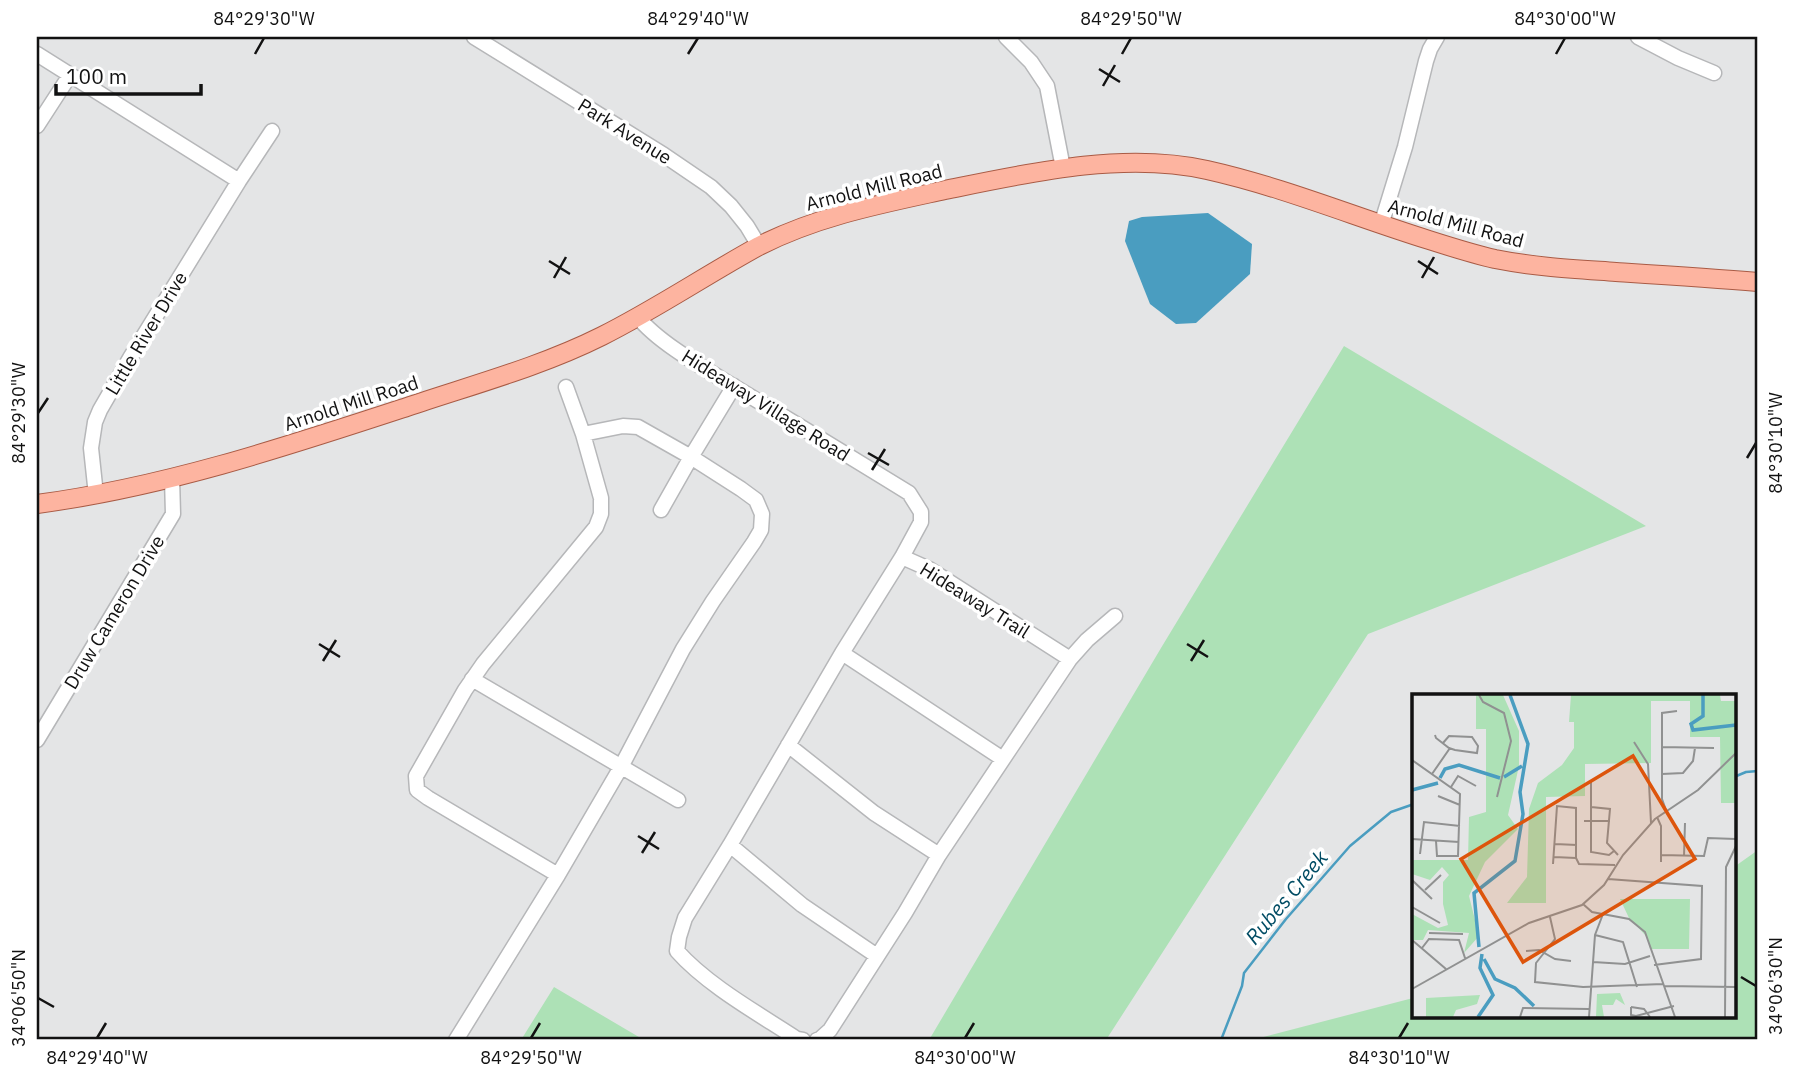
<svg xmlns="http://www.w3.org/2000/svg" width="1795" height="1077" viewBox="0 0 1795 1077" font-family="'IBM Plex Sans',sans-serif">
<style>
.green{fill:#ade1b6}
.water{fill:#4a9dc0}
.lines{fill:none;stroke-linecap:round;stroke-linejoin:round}
.stream{stroke:#4a9dc0;stroke-width:2.5}
.minor-casing{stroke:#b6b7b9;stroke-width:17}
.major-casing{stroke:#a95b45;stroke-width:20}
.minor{stroke:#fff;stroke-width:14}
.major{stroke:#fdb4a0;stroke-width:18}
.ticks{fill:none;stroke:#121212;stroke-width:2.5}
.labels{text-anchor:middle;dominant-baseline:central;stroke-width:7;stroke-linejoin:round;paint-order:stroke}
.street-label{font-size:19px;fill:#121212;stroke:#fff}
.water-label{font-size:21px;font-style:italic;fill:#014c64;stroke:#fff}
.inset-river{fill:none;stroke:#4a9dc0;stroke-width:3.5}
.inset-road{fill:none;stroke:#909191;stroke-width:2}
.view{fill:#dd550c;fill-opacity:0.15;stroke:#dd550c;stroke-width:3.5}
.inset-edge{fill:none;stroke:#121212;stroke-width:3.5}
.neatline{fill:none;stroke:#121212;stroke-width:2.5}
.ticks-label{font-size:18px;text-anchor:middle;fill:#121212}
</style>
<rect width="100%" height="100%" fill="#e4e5e6"/>
<path class="green" d="M 1344,346 L 1646,526 L 1368,634 L 1106,1040 L 929,1040 L 1161,648 Z
M 1758,850 L 1758,1040 L 1752,1040 L 1746,1037 L 1744,1040 L 1252,1040 L 1413,998 L 1414,1016 L 1734,1016 L 1734,867 Z
M 554,987 L 644,1040 L 521,1040 Z"/>
<path class="water" d="M 1208,213 L 1252,244 L 1250,274 L 1196,323 L 1176,324 L 1150,304 L 1125,241 L 1129,221 L 1142,217 Z"/>
<g class="lines">
<path class="stream" d="M 1734,777 L 1746,772 L 1758,771
M 1221,1040 L 1242,986 L 1244,973 L 1286,919 L 1350,846 L 1391,812 L 1414,804"/>
<defs>
<path id="minor" d="M 474,37 L 664,155 L 711,187 L 731,206 L 747,226 L 759,246
M 1006,37 L 1031,62 L 1047,86 L 1063,168
M 1638,37 L 1678,58 L 1714,73
M 37,54 L 239,181
M 37,126 L 70,75
M 1381,225 L 1405,147 L 1426,61 L 1430,49 L 1437,37
M 638,317 C 658,343 709,371 738,389 C 795,423 852,458 909,493 L 921,512 L 921,522 L 902,557 L 842,653 L 730,845 L 685,918 L 679,937 L 677,951 C 707,985 759,1014 797,1039 L 803,1040
M 96,495 L 91,448 L 95,422 L 100,410 L 130,358 L 239,181 L 272,131
M 661,510 L 691,457 L 734,386
M 902,557 L 929,569 L 1070,659
M 842,653 L 1003,759
M 472,679 L 678,800
M 37,740 L 173,514 L 172,478
M 788,745 L 874,813 L 939,855
M 730,845 L 802,905 L 877,956
M 558,875 L 428,798 L 417,790 L 416,776 L 465,690 L 483,664 L 596,527 L 601,514 L 601,498 L 583,434 L 566,387
M 456,1040 L 558,875 L 621,767 L 683,649 L 713,601 L 754,542 L 761,530 L 762,514 L 756,500 L 741,489 L 691,457 L 638,427 L 623,426 L 583,434
M 817,1040 L 820,1039 L 830,1030 L 905,913 L 939,855 L 1070,659 L 1087,640 L 1115,616"/>
<path id="major" d="M 37,504 C 164,487 285,447 407,407 C 472,385 540,367 602,336 C 656,309 706,275 759,246 C 818,216 881,204 945,190 C 1028,173 1123,151 1207,170 C 1283,187 1355,217 1429,240 C 1451,247 1473,254 1495,259 C 1535,267 1575,269 1616,272 C 1663,275 1711,278 1758,282"/>
</defs>
<use href="#minor" class="minor-casing"/>
<use href="#major" class="major-casing"/>
<use href="#minor" class="minor"/>
<use href="#major" class="major"/>
</g>
<path class="ticks" d="M 255,54 L 264,38M 688,54 L 698,38M 1122,54 L 1131,38M 1556,54 L 1565,38M 1099,69 L 1120,82M 1103,86 L 1115,65M 549,261 L 570,274M 1418,261 L 1438,274M 554,278 L 566,257M 1422,278 L 1434,257M 38,413 L 48,398M 868,453 L 889,465M 1747,458 L 1756,443M 872,470 L 885,449M 319,644 L 340,657M 1187,644 L 1208,657M 323,661 L 336,640M 1191,661 L 1204,640M 638,836 L 659,849M 642,853 L 655,832M 1741,977 L 1756,986M 38,998 L 54,1007M 97,1038 L 106,1023M 531,1038 L 540,1023M 965,1038 L 974,1023M 1399,1038 L 1408,1023"/>
<g class="labels">
<g class="street-label">
<text transform="translate(625 131) rotate(32)">Park Avenue</text>
<text transform="translate(874 187) rotate(-14)">Arnold Mill Road</text>
<text transform="translate(1456 223) rotate(15)">Arnold Mill Road</text>
<text transform="translate(146 333) rotate(-59)">Little River Drive</text>
<text transform="translate(351 403) rotate(-18)">Arnold Mill Road</text>
<text transform="translate(766 405) rotate(32)">Hideaway Village Road</text>
<text transform="translate(975 600) rotate(32)">Hideaway Trail</text>
<text transform="translate(114 612) rotate(-59)">Druw Cameron Drive</text>
</g>
<g class="water-label">
<text transform="translate(1286 897) rotate(-50)">Rubes Creek</text>
</g>
</g>
<g transform="translate(1412 694)">
<rect width="324" height="324" fill="#e4e5e6"/>
<path d="M 64,1 L 91,1 L 107,37 L 107,72 L 96,121 L 106,135 L 73,168 L 57,202 L 67,242 L 52,259 L 57,239 L 16,236 L 11,246 L 0,246 L 0,220 L 26,234 L 36,231 L 31,210 L 31,188 L 37,181 L 30,173 L 18,186 L 0,180 L 0,166 L 56,166 L 57,123 L 74,118 L 74,35 L 64,35 ZM 159,1 L 308,1 L 309,7 L 324,7 L 324,109 L 309,109 L 308,43 L 278,43 L 278,7 L 239,7 L 239,69 L 173,70 L 173,102 L 134,103 L 134,209 L 95,209 L 115,183 L 117,115 L 126,89 L 150,71 L 162,54 L 162,28 L 157,28 ZM 208,205 L 278,205 L 277,255 L 238,255 L 236,244 L 217,224 ZM 208,299 L 213,311 L 204,305 L 201,311 L 190,311 L 192,323 L 184,323 L 185,300 ZM 68,301 L 65,310 L 44,316 L 41,323 L 14,323 L 14,304 Z" fill="#ade1b6"/>
<path class="inset-river" d="M 291,1 L 291,22 L 279,30 L 281,36 L 324,31M 92,83 L 110,72M 28,84 L 33,75 L 47,71 L 88,84M 0,96 L 26,89M 67,253 L 62,199 L 103,167 L 111,120 L 108,98 L 116,50 L 98,1M 72,265 L 83,285 L 103,294 L 122,312M 66,323 L 81,301 L 68,274 L 70,260"/>
<path class="inset-road" d="M 67,1 L 71,8 L 92,19 L 99,47 L 85,103M 23,41 L 24,44 L 37,54 L 43,56 L 65,59 L 66,52 L 60,43 L 37,42 L 31,49M 222,48 L 236,70 L 239,129M 250,53 L 302,54M 0,66 L 48,100 L 46,162 L 25,162 L 24,147M 20,80 L 38,54M 250,80 L 271,79 L 281,67 L 283,54M 179,86 L 179,158 L 197,161 L 202,157M 39,93 L 46,82 L 64,92M 26,102 L 48,111M 179,113 L 198,115 L 195,149 L 206,161M 254,116 L 250,105 L 250,19 L 265,17M 245,123 L 249,132 L 249,168M 172,127 L 198,127M 0,145 L 47,148M 143,150 L 165,151M 8,160 L 12,128 L 48,132M 249,161 L 292,162 L 296,144 L 324,145M 272,162 L 273,129M 142,163 L 164,164M 164,164 L 167,170 L 203,171M 141,170 L 145,112 L 164,114 L 164,164M 196,185 L 290,192 L 289,265 L 242,271M 0,186 L 20,205M 13,196 L 29,181M 171,210 L 180,218 L 217,225 L 233,238 L 263,323M 0,213 L 28,229M 138,223 L 143,245 L 124,269 L 123,288 L 171,293 L 251,290M 17,239 L 51,240M 183,241 L 211,248 L 225,293M 0,246 L 34,275M 10,254 L 17,245 L 47,246 L 53,264M 114,257 L 127,256 L 143,265 L 159,267M 181,268 L 213,270 L 238,262M 252,292 L 324,293M 0,295 L 117,229 L 170,211 L 192,191 L 211,161 L 243,125 L 286,96 L 324,59M 219,313 L 219,321 L 224,322 L 262,312M 219,313 L 232,315 L 238,323M 108,323 L 111,314 L 177,315M 177,323 L 183,241 L 191,220M 313,323 L 314,173 L 324,152"/>
<path class="view" d="M 221,62 L 283,165 L 111,268 L 49,165 Z"/>
<rect width="324" height="324" class="inset-edge"/>
</g>
<rect width="1795" height="1077" fill="none" stroke="#ffffff" stroke-width="77"/>
<path d="M56 84v10h145v-10" fill="none" stroke="#121212" stroke-width="3.5"/>
<text x="66" y="84" font-size="21" fill="#121212" stroke="#ffffff" stroke-width="5" paint-order="stroke">100 m</text>
<rect x="38" y="38" width="1718" height="1000" class="neatline"/>
<g class="ticks-label">
<text x="264" y="25">84°29'30"W</text>
<text x="698" y="25">84°29'40"W</text>
<text x="1131" y="25">84°29'50"W</text>
<text x="1565" y="25">84°30'00"W</text>
<text transform="translate(19 413) rotate(-90)" y="6">84°29'30"W</text>
<text transform="translate(1776 443) rotate(-90)" y="6">84°30'10"W</text>
<text transform="translate(1776 986) rotate(-90)" y="6">34°06'30"N</text>
<text transform="translate(19 998) rotate(-90)" y="6">34°06'50"N</text>
<text x="97" y="1064">84°29'40"W</text>
<text x="531" y="1064">84°29'50"W</text>
<text x="965" y="1064">84°30'00"W</text>
<text x="1399" y="1064">84°30'10"W</text>
</g>
</svg>
